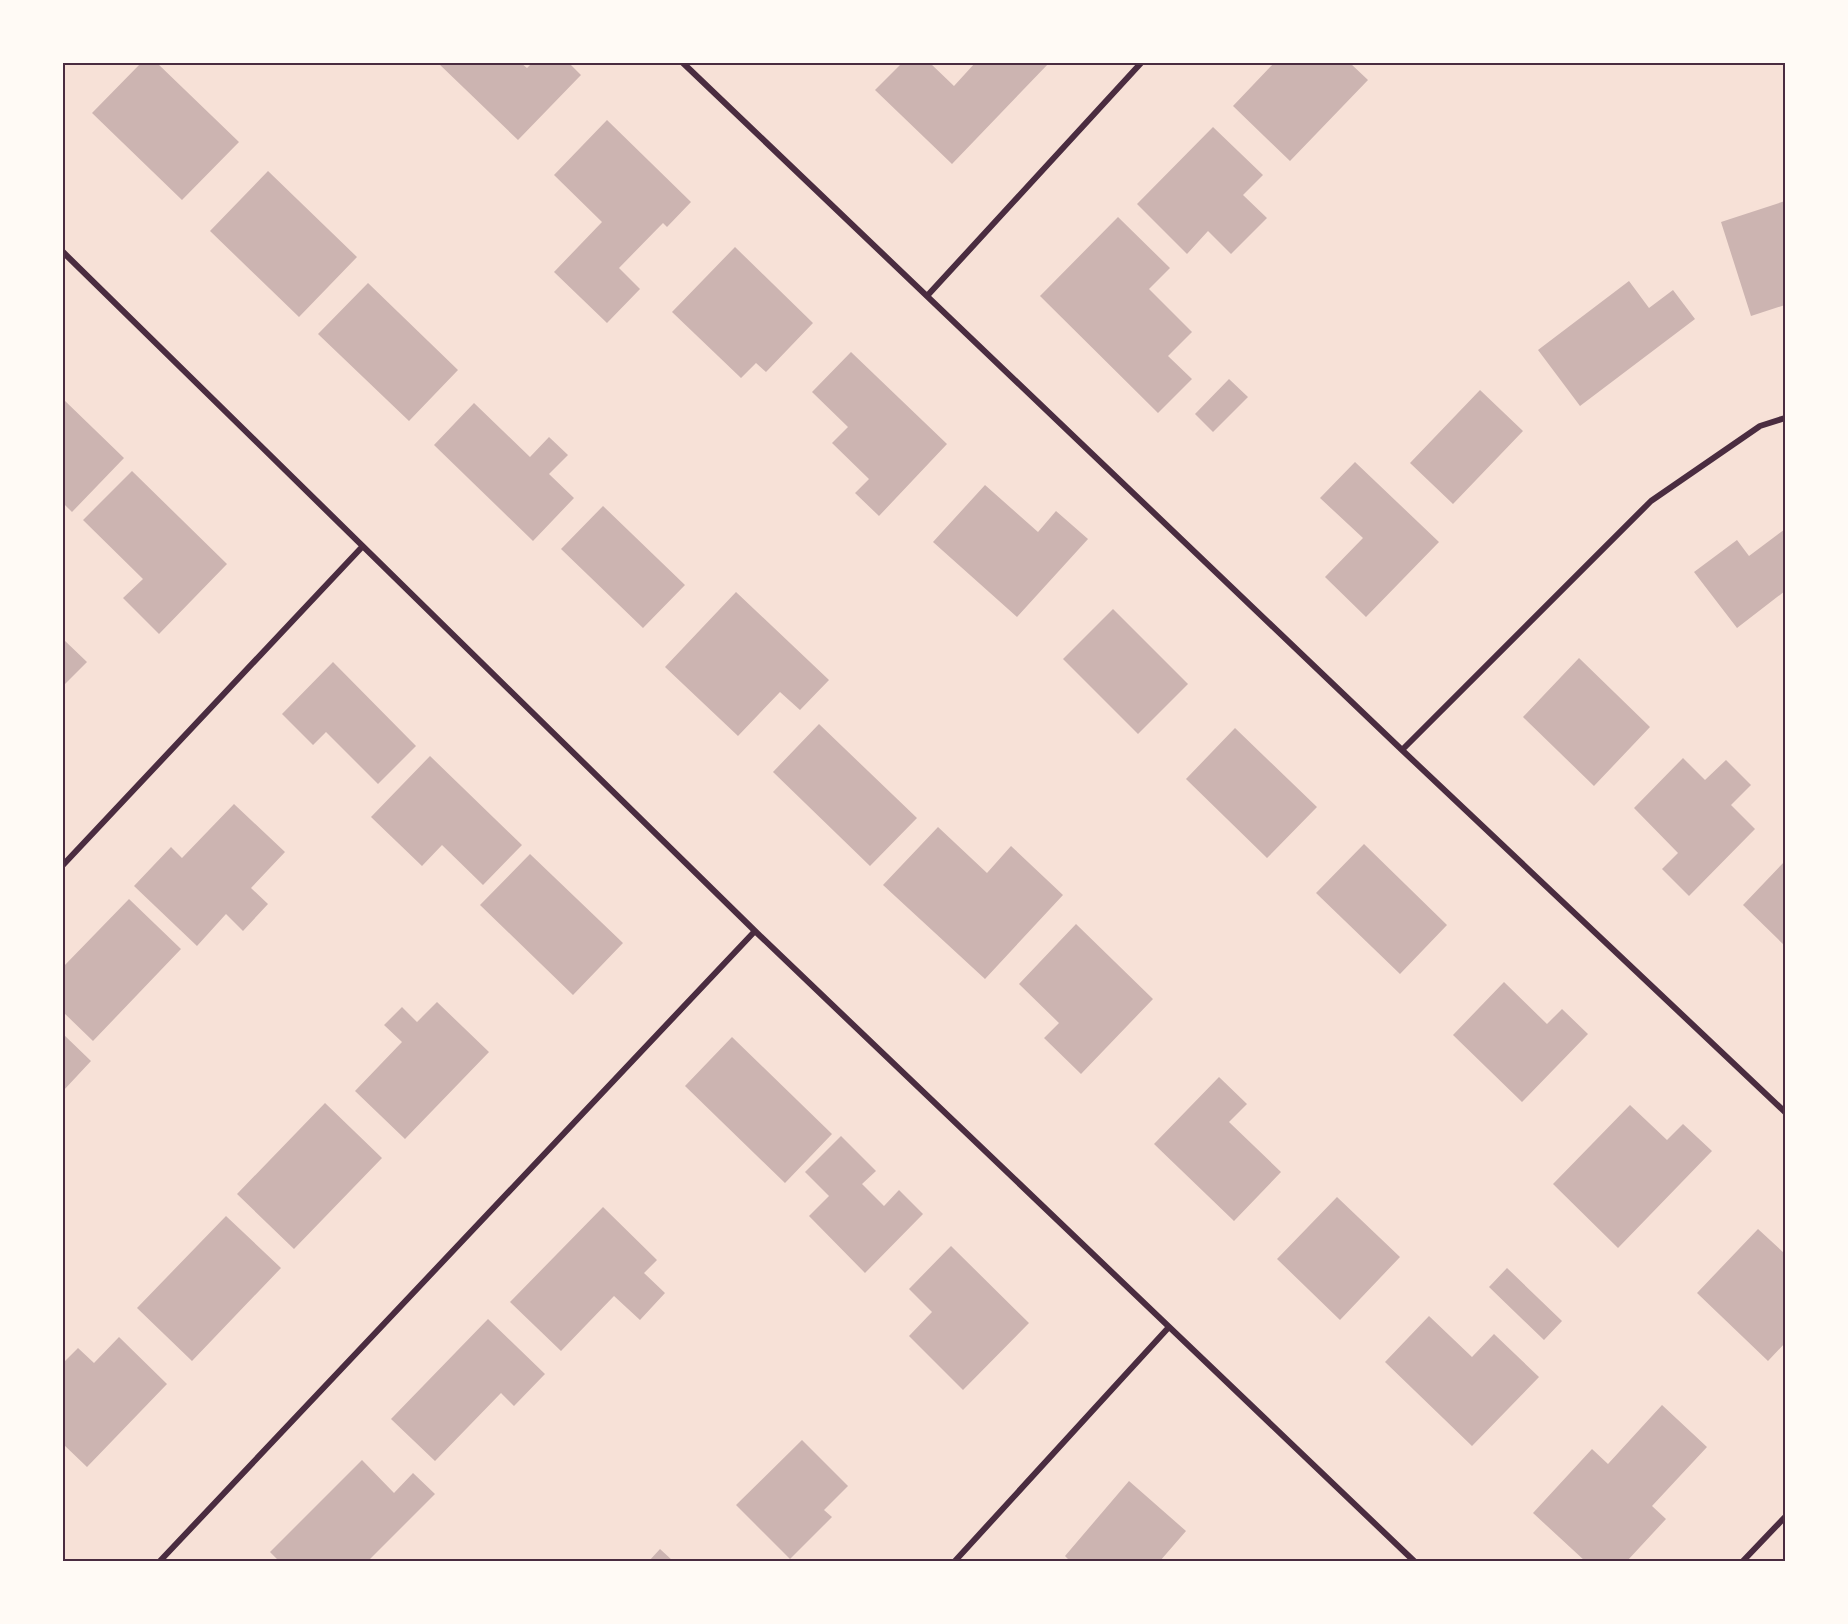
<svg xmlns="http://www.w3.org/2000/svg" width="1848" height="1624" viewBox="0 0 1848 1624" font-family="'Source Sans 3',sans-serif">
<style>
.building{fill:#ccb4b1}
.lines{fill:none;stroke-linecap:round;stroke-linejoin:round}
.minor{stroke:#4a2c40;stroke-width:6}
.neatline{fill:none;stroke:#4a2c40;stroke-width:2}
</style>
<rect width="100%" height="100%" fill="#f7e1d7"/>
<path class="building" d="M 141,63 L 157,63 L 239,142 L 182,200 L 92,113 Z
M 438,63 L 521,63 L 527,68 L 532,63 L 569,63 L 581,75 L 518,140 Z
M 902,63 L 930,63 L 954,86 L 975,63 L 1049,63 L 952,164 L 875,90 Z
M 1274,63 L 1350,63 L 1368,80 L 1290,161 L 1233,106 Z
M 607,120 L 691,202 L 667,227 L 663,223 L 619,268 L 640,289 L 607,323 L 554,272 L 602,222 L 554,175 Z
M 1213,127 L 1263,175 L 1243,195 L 1267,218 L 1231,254 L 1208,231 L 1187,254 L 1137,204 Z
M 268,171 L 357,257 L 299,317 L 210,231 Z
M 1785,201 L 1785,305 L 1751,316 L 1721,222 Z
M 1118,217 L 1170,268 L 1149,289 L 1192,332 L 1168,356 L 1192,379 L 1158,413 L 1040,296 Z
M 735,247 L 813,323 L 766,372 L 756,363 L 741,378 L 672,312 Z
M 1629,281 L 1649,308 L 1673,290 L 1695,319 L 1580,406 L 1538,350 Z
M 368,283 L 458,370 L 409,421 L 318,334 Z
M 851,352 L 947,444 L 879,516 L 855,493 L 869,479 L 832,443 L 848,427 L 812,392 Z
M 1229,379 L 1248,397 L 1213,432 L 1195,414 Z
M 1480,390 L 1523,431 L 1453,504 L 1410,463 Z
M 63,399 L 124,458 L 72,512 L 63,503 Z
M 474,403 L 530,457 L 549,437 L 568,455 L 549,474 L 574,498 L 533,541 L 434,445 Z
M 1355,462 L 1439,542 L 1366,617 L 1325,577 L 1363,538 L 1320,498 Z
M 132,471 L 227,564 L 159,634 L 123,598 L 143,579 L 83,520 Z
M 985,485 L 1038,532 L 1056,511 L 1088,539 L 1017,617 L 933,542 Z
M 603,506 L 685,585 L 643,628 L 561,549 Z
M 1785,529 L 1785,591 L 1737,628 L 1694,572 L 1737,540 L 1749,556 Z
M 736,592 L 829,680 L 800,710 L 780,692 L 738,736 L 665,667 Z
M 1113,609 L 1188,684 L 1138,734 L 1063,659 Z
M 63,639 L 87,662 L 63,686 Z
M 1579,658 L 1650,727 L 1594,786 L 1523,717 Z
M 333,662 L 416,746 L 378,784 L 326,732 L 313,745 L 282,714 Z
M 819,724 L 917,818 L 870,866 L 773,772 Z
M 1235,728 L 1317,807 L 1267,858 L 1186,779 Z
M 430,756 L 522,845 L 483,885 L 442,845 L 422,866 L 371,817 Z
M 1683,758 L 1705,780 L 1726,760 L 1751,785 L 1731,805 L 1755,829 L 1689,896 L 1662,869 L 1678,853 L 1634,808 Z
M 234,804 L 285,852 L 251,888 L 268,904 L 243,931 L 226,914 L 197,946 L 134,886 L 171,847 L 182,858 Z
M 938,827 L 987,873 L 1011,846 L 1063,895 L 985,979 L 883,885 Z
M 1364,844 L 1447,925 L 1400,974 L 1316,893 Z
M 530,854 L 623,943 L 573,995 L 480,905 Z
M 1785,861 L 1785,946 L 1743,905 Z
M 129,899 L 181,949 L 93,1041 L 63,1012 L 63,967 Z
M 1076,924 L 1153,999 L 1081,1074 L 1044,1038 L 1059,1023 L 1019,984 Z
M 1504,982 L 1547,1024 L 1562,1009 L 1588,1034 L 1522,1102 L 1453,1035 Z
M 437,1002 L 489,1052 L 405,1139 L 355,1091 L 402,1042 L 384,1025 L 402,1007 L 417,1022 Z
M 63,1034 L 91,1061 L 63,1091 Z
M 732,1037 L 832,1134 L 785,1183 L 685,1086 Z
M 1219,1077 L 1247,1104 L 1229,1122 L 1281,1172 L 1234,1221 L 1154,1144 Z
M 325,1103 L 382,1158 L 294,1249 L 237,1194 Z
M 1630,1105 L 1667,1140 L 1683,1124 L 1712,1151 L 1618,1248 L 1553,1184 Z
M 841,1136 L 876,1171 L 862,1184 L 884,1206 L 899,1190 L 923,1214 L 865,1273 L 809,1216 L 829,1196 L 805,1172 Z
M 1337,1197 L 1400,1257 L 1340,1320 L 1277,1259 Z
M 603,1207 L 657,1260 L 644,1273 L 665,1293 L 640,1320 L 614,1296 L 561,1351 L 510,1302 Z
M 226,1216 L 281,1268 L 192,1361 L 137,1308 Z
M 1758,1229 L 1785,1254 L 1785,1343 L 1768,1361 L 1697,1293 Z
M 951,1246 L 1029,1323 L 963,1390 L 909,1336 L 932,1312 L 909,1289 Z
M 1507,1268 L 1562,1321 L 1544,1340 L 1489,1287 Z
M 1429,1316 L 1472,1357 L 1494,1334 L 1539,1377 L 1472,1446 L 1385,1362 Z
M 488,1319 L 545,1374 L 514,1406 L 501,1393 L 435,1461 L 391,1419 Z
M 119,1337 L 167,1384 L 87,1467 L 63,1444 L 63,1363 L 78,1348 L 94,1363 Z
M 1662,1405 L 1707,1447 L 1652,1506 L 1666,1519 L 1627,1561 L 1585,1561 L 1533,1513 L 1592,1449 L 1608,1464 Z
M 802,1440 L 848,1486 L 824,1510 L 832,1517 L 790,1559 L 736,1505 Z
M 362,1460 L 394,1493 L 413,1473 L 435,1494 L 368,1561 L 279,1561 L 270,1552 Z
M 1129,1481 L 1186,1531 L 1160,1561 L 1070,1561 L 1065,1556 Z
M 660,1549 L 673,1561 L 649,1561 Z"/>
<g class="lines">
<path class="minor" d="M 683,63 L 1402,750 L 1785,1112
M 63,252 L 755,931 L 1414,1561
M 927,296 L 1141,63
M 1402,750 L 1651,501 L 1760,426 L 1785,418
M 63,865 L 362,547
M 160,1561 L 755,931
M 955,1561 L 1169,1327
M 1743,1561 L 1785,1517"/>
</g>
<rect width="1848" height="1624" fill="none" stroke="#fffaf5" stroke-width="129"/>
<rect x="64" y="64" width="1720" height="1496" class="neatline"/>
</svg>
